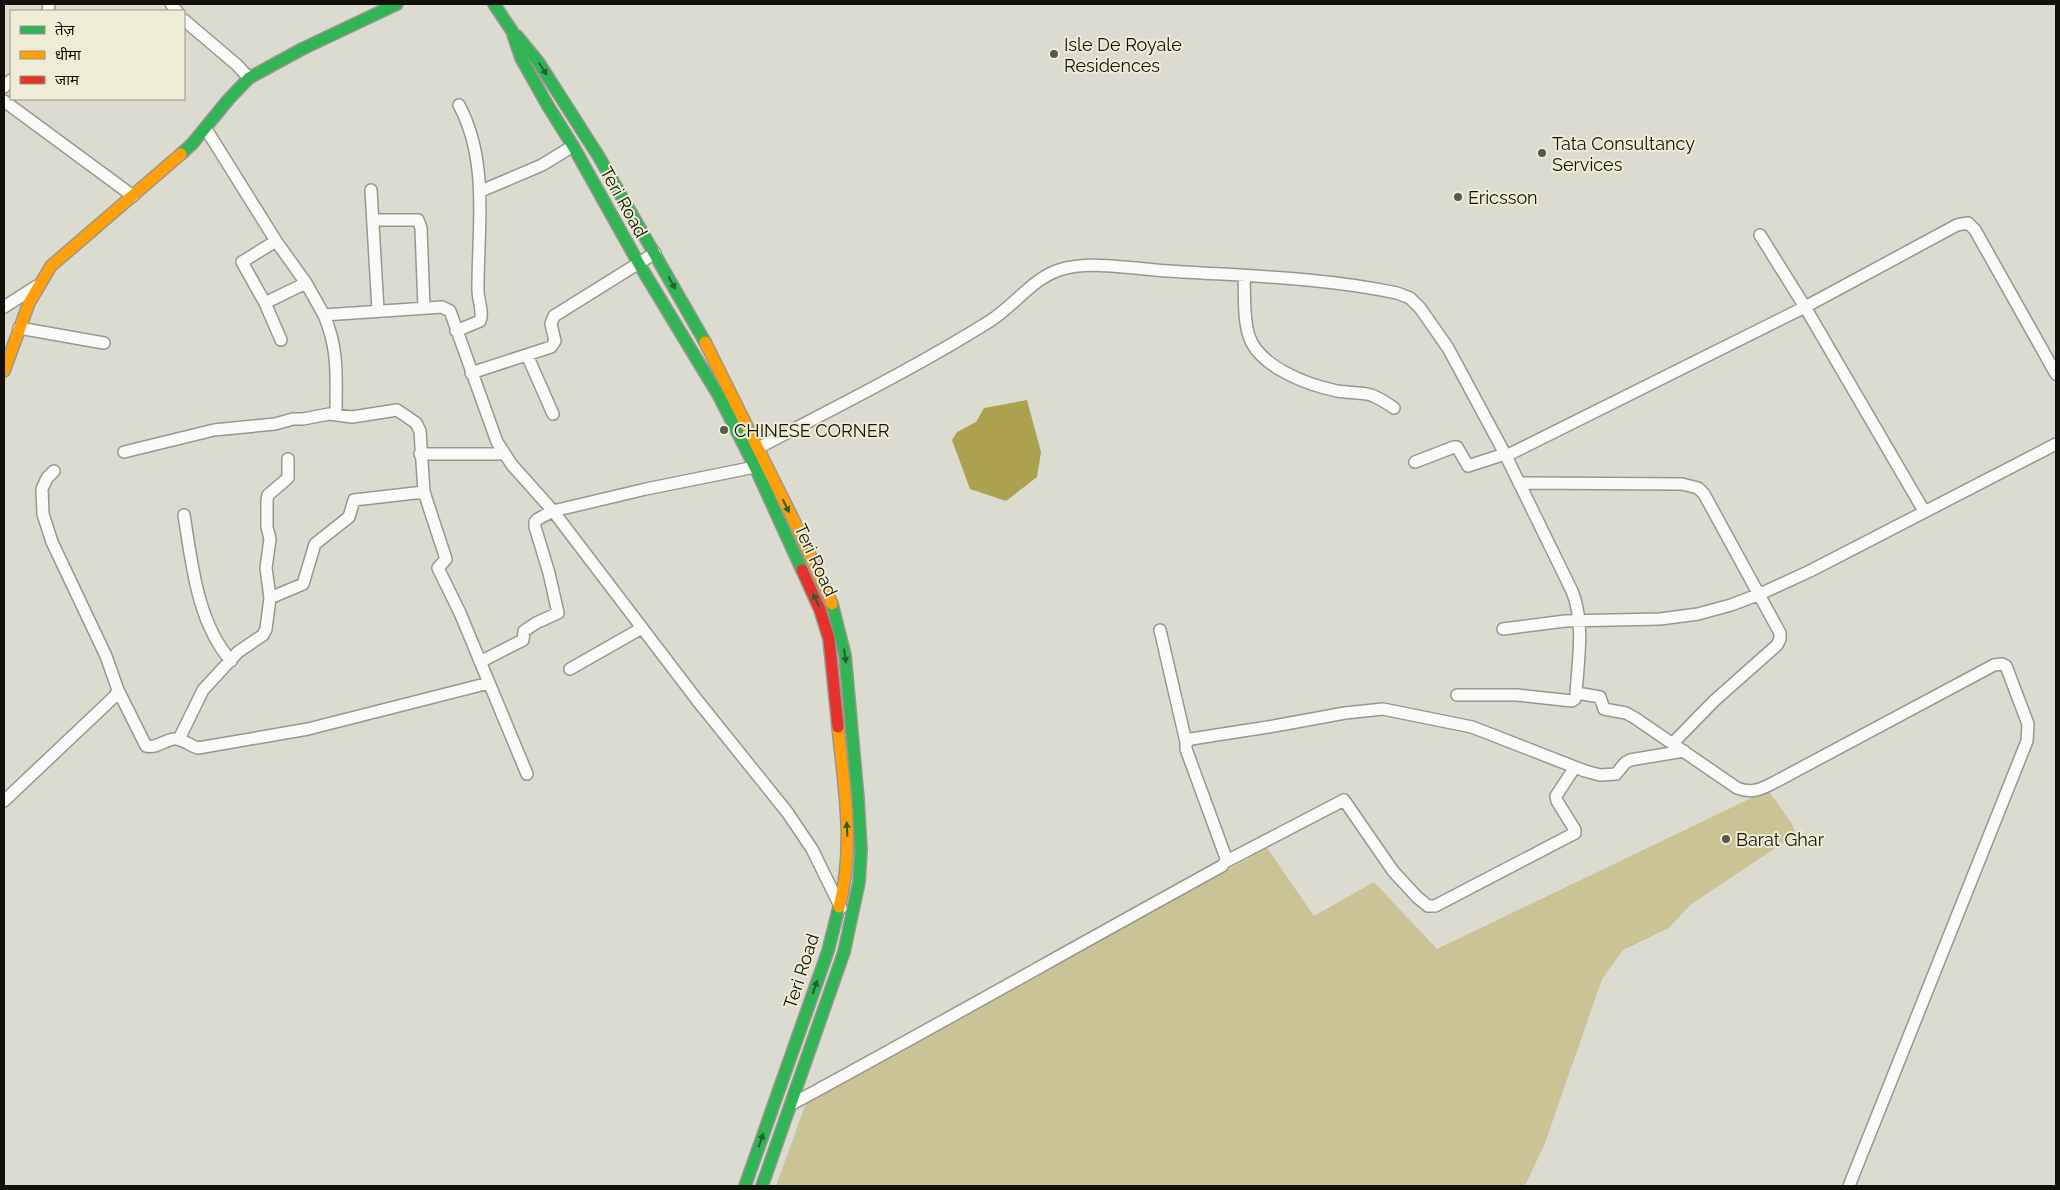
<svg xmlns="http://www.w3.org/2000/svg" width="2060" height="1190" viewBox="0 0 2060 1190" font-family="Raleway,'Noto Sans Devanagari',sans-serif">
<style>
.green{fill:#c9c395}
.water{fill:#aba14e}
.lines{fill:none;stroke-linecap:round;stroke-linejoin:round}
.street-casing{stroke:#98978f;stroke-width:14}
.fast-casing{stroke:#98978f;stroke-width:14}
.slow-casing{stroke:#98978f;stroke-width:14}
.jam-casing{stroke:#98978f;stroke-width:14}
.street{stroke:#fafaf8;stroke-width:11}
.fast{stroke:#30b455;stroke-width:11}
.slow{stroke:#ff9f0a;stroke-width:11}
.jam{stroke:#e5322d;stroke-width:11}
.oneway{fill:#21622f}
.poi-dot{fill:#59584f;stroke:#efecd6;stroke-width:2}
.labels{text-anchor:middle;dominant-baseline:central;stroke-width:4;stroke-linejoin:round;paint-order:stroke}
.poi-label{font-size:18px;fill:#121109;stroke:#efecd6;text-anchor:start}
.street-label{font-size:18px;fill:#121109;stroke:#efecd6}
</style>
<rect width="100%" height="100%" fill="#dcdbd0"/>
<path class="green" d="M 1768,790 L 1792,824 L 1796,834 L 1690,905 L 1669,928 L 1623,950 L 1602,979 L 1545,1143 L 1525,1186 L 776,1186 L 806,1103 L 1267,848 L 1314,916 L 1374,882 L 1437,949 Z"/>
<path class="water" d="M 1027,400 L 1041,452 L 1037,477 L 1006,501 L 970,489 L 952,440 L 957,432 L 976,422 L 984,408 Z"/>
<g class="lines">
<defs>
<path id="street" d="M 171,4 L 177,11
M 48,11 L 49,4
M 184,20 L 237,65 L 249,78
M 4,87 L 11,80
M 4,101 L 133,196
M 206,129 L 276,241 L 306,283 L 324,315 L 442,307 L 450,311 L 497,442 L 512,465 L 553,511 L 697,700 L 787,812 L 812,849 L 841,908
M 371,190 L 378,310
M 481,191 L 542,165 L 573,146
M 374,220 L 418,220 L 421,228 L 424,308
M 1760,235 L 1805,307 L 1924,511
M 276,241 L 242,262 L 265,303 L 281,340
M 1244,276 C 1245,295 1243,318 1249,336 C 1259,367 1308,385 1337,391 C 1348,393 1360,392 1371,395 C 1379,398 1387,403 1394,408
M 269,301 L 306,283
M 4,307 L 37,286
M 324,315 C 339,350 336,377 336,415
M 19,328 L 104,343
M 456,331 L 480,321 C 484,312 477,298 478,287 C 478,227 489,161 459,105
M 527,355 L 553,414
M 471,373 L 551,347 L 555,341 L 551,324 L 554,316 L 655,253
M 758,448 C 836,407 915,368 990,321 C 1014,306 1032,279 1059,270 C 1090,260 1136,269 1168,271 C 1244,276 1322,277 1397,293 L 1410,298 L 1420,308 L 1448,348 L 1505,454 L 1572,591 C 1585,623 1578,660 1576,694
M 124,452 L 214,430 L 275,424 L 293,419 L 303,419 L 329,414 L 352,417 L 397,410 L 416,423 L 420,431 L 424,492 L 446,559 L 438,568 L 460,613 L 527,774
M 420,454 L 504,454
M 1506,456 L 1805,307 L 1957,225 L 1968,223 L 1975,230 L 2056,374
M 1415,462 L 1454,447 L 1457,447 L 1468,466 L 1505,454
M 1519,483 L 1682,484 L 1698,488 L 1704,494 L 1780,633 L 1780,639 L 1777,645 L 1714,701 L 1673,743
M 184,515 C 192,564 197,622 231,661
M 270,598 L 303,584 L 315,544 L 349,517 L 354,500 L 424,492
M 1503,629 L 1565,621 L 1660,619 L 1698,614 L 1731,605 L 1760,594 L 1810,571 L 2056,444
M 1160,630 L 1186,742
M 480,662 L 523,640 L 524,631 L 536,623 L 558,613 L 549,573 L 535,527 L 535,522 L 538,519 L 553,511 L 646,489 L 755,467
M 570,669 L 642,628
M 118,690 L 146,746 C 157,749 164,740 174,739 C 182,738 190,746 198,748 L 308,729 L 489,683
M 1457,695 L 1517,695 L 1572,701 L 1575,699 L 1577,693 L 1600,697 L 1604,709 L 1626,713 L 1635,718 L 1737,788 C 1752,794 1762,789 1775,782 L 1994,665 L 2002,664 L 2006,666 L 2028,724 L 2027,741 L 1849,1186
M 179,739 L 203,690 L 238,652 L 263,635 L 266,629 L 270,598 L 266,568 L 270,539 L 267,527 L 267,500 L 268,495 L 288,478 L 288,459
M 4,801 L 115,696 L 118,690 L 106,656 L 52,542 L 43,514 L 42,489 L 47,478 L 54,471
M 1225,862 L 1344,800 L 1393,871 L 1417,897 L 1428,906 L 1435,906 L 1575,833 L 1575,830 L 1557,801 L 1556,796 L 1575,767
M 792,1104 C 936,1026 1078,945 1222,866 L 1225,862 L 1226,858 L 1186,749 L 1186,742 L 1191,739 L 1274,726 L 1345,713 L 1383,709 L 1472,727 L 1585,771 L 1600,775 L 1616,774 L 1625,763 L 1630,760 L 1684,751"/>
<path id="fast" d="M 494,4 L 512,31 L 521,58 L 548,106 L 573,146 L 639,264 L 719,396 L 755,467 L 802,570
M 517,36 L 539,63 L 599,157 L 705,342
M 181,154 L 192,144 L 228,100 L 249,78 L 302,49 L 397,4
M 745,1186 L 828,951 L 839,907
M 762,1186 L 844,952 L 859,882 L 861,850 L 858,799 L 845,655 L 832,604"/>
<path id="slow" d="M 705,342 L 800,533 L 832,604
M 4,371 L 29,303 L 51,266 L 181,154
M 838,727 C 844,787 855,848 839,907"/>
<path id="jam" d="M 802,570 L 820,610 L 829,639 L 838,727"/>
</defs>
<use href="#street" class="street-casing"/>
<use href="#fast" class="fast-casing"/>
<use href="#slow" class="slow-casing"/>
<use href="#jam" class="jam-casing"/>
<use href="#street" class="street"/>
<use href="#fast" class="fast"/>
<use href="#slow" class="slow"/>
<use href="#jam" class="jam"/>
</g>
<defs><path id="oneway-solid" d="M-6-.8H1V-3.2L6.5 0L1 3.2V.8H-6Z" transform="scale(1.25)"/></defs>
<g class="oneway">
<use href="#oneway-solid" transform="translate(543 69) rotate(57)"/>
<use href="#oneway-solid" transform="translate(672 283) rotate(61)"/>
<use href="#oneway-solid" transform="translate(786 506) rotate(64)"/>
<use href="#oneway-solid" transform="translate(816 600) rotate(-115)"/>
<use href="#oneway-solid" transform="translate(845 656) rotate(82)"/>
<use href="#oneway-solid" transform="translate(847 829) rotate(-93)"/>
<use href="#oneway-solid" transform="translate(815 987) rotate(-71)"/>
<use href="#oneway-solid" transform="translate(761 1140) rotate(-71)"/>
</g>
<g class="poi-dot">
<circle cx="1054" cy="54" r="5"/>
<circle cx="1542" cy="153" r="5"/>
<circle cx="1458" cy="197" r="5"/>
<circle cx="724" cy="430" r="5"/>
<circle cx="1726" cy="839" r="5"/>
</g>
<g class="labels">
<g class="poi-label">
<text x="1064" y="44">Isle De Royale<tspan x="1064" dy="21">Residences</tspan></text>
<text x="1552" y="143">Tata Consultancy<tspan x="1552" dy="21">Services</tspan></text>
<text x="1468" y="197">Ericsson</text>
<text x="734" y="430">CHINESE CORNER</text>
<text x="1736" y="839">Barat Ghar</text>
</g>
<g class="street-label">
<text transform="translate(624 202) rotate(61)">Teri Road</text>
<text transform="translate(816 560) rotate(65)">Teri Road</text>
<text transform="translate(801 971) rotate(-72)">Teri Road</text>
</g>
</g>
<rect width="2060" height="1190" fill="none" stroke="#121109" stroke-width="10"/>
<rect x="10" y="10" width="175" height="90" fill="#efecd6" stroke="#979484"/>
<rect x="20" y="26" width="25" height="8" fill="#30b455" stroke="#979484"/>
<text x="55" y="35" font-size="15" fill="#121109">तेज़</text>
<rect x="20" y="51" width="25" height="8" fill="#ff9f0a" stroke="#979484"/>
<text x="55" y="60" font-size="15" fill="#121109">धीमा</text>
<rect x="20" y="76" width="25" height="8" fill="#e5322d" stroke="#979484"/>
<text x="55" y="85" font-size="15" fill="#121109">जाम</text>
</svg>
